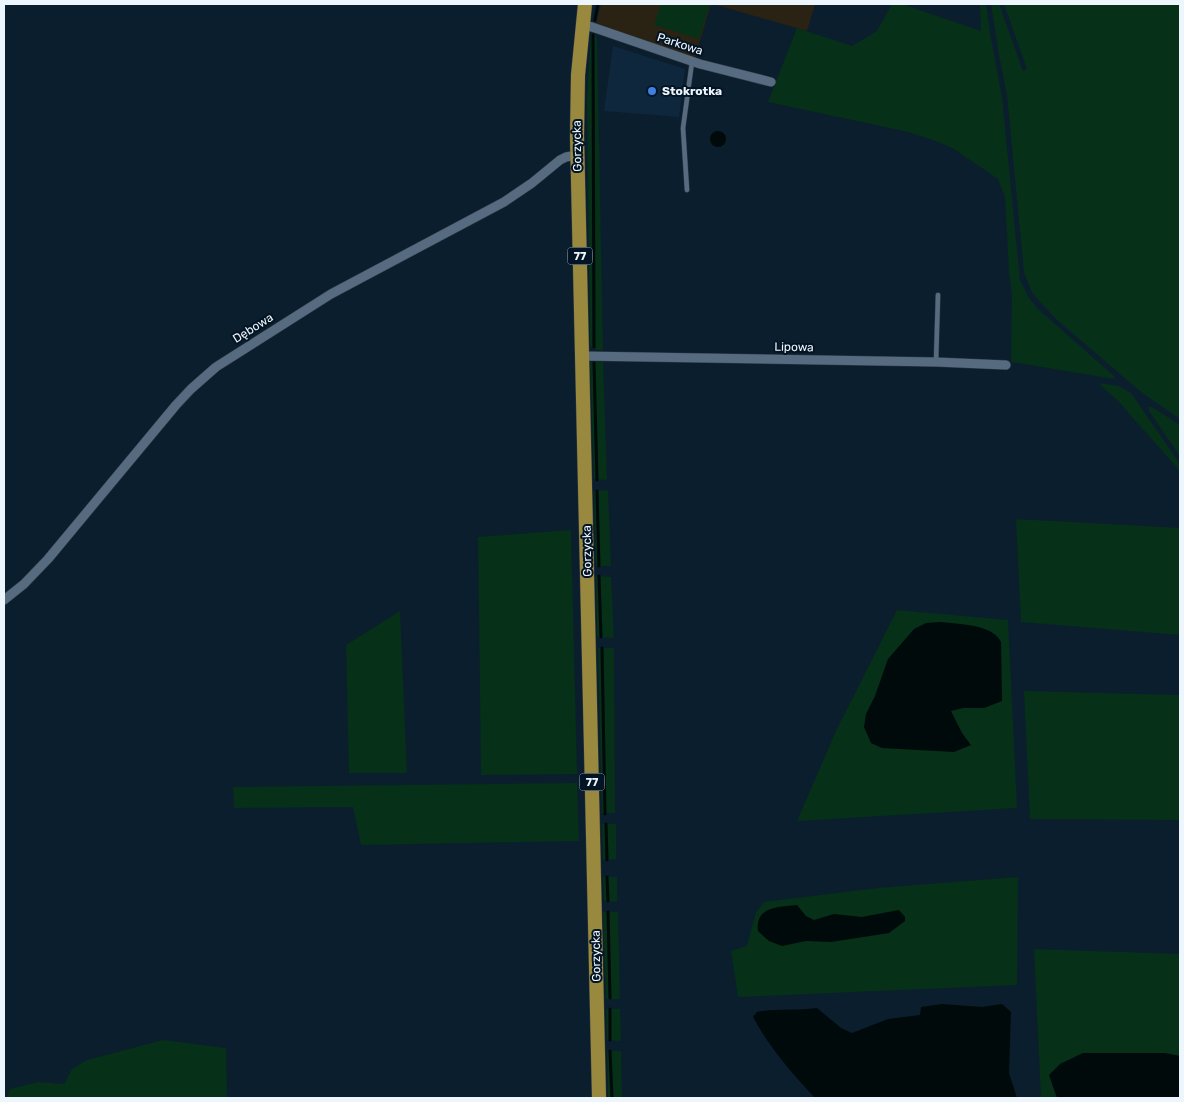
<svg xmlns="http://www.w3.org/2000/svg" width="1184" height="1102" viewBox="0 0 1184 1102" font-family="Rubik,sans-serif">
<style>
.built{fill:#0f273c}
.education{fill:#2a2212}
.green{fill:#063018}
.water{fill:#010a0b}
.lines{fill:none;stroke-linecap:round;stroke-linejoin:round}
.stream{stroke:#010a0b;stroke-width:3}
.lane-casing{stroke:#303744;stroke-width:5.5}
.street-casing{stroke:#303744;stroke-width:10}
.primary-casing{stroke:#303744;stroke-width:15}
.lane{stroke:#566b7f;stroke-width:4.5}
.street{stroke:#566b7f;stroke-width:9}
.primary{stroke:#98893f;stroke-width:14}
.shop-dot{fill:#3f7fe0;stroke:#031424;stroke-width:2}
.labels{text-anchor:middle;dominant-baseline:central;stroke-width:4;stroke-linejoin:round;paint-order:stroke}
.shield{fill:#031424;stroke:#a8b2bc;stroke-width:1}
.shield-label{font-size:11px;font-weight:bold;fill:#eef6fd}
.street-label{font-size:12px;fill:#eef6fd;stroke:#031424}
.poi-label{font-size:12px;font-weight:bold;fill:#eef6fd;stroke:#031424;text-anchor:start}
</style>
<rect width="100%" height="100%" fill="#0b1e2e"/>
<path class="built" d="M 613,46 L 685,69 L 679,117 L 604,111 Z"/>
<path class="education" d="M 601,4 L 711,4 L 695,58 L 596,23 Z
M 713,4 L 815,4 L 807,31 Z"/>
<path class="green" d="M 661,4 L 710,4 L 699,39 L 654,25 Z
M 892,4 L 902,4 L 981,31 L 980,4 L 986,4 L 990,33 L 1002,97 L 1020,280 L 1029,298 L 1038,309 L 1114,376 L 1114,379 L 1011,362 L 1012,296 L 1009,271 L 1005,197 L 998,179 L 954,149 L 936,141 L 908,132 L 768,102 L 797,28 L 852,46 L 877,31 Z
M 991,4 L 999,4 L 1023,71 L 1027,69 L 1004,4 L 1180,4 L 1180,419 L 1141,392 L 1057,320 L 1032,293 L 1024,272 L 1007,95 L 999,55 Z
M 591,35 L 596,35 L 597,40 L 603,350 L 597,350 L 590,346 L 587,97 Z
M 590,362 L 603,362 L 607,480 L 594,479 Z
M 1098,383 L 1119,386 L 1131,393 L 1180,464 L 1180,471 L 1118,401 Z
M 1149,407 L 1152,407 L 1180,425 L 1180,456 L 1149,411 Z
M 608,490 L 611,566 L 596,566 L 594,491 Z
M 1016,519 L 1180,528 L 1180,635 L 1021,622 Z
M 571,530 L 577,774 L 481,775 L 478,537 Z
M 596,576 L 611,577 L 614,638 L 597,637 Z
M 897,610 L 1008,620 L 1017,808 L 797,821 L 835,733 Z
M 400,611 L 407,773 L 349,773 L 346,645 Z
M 598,648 L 614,648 L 615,813 L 602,813 Z
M 1024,691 L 1180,695 L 1180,820 L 1030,819 Z
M 577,783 L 579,841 L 361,845 L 353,807 L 234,808 L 233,787 Z
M 602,824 L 616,824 L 616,859 L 603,860 Z
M 603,877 L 617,877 L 617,902 L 604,901 Z
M 1018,877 L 1017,985 L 738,997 L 731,951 L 747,946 L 756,912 L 764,902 L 878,888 Z
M 603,912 L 618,912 L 620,999 L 606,999 Z
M 1034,949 L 1180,954 L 1180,1098 L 1041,1098 Z
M 606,1009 L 620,1009 L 621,1041 L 607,1040 Z
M 163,1040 L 226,1048 L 227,1098 L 7,1098 L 10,1089 L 38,1082 L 64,1084 L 72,1069 L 87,1060 Z
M 607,1051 L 621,1051 L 622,1098 L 608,1098 Z"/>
<path class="water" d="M710 139a8 8 0 1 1 16 0a8 8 0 1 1-16 0Z
M 940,622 C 957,624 993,624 1001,642 L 1002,701 L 984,708 L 963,708 L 951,711 L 962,733 L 971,745 L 954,752 L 882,748 L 871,743 L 864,727 L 866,714 L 875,696 L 888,659 L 914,629 L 926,623 Z
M 797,905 L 806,916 L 814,920 L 834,914 L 862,917 L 899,910 L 905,917 L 905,921 L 889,933 L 831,942 L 806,941 L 782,946 L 769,941 L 758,931 C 755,906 779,907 797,905 Z
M 942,1004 L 982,1007 L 1002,1004 L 1011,1012 L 1009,1073 L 1017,1098 L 815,1098 C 792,1073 769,1047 753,1017 L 757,1012 C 777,1008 797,1011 817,1008 L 841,1028 L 852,1033 L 888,1019 L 920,1015 L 921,1007 Z
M 1083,1053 L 1165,1053 L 1180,1056 L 1180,1098 L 1057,1098 L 1049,1075 L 1060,1064 Z"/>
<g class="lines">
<path class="stream" d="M 595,20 L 598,4
M 593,35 L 594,347
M 594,363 L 597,480
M 597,491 L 599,566
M 599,576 L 601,637
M 602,648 L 605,814
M 606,824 L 607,860
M 607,877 L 608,901
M 608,912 L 610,998
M 610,1009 L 610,1040
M 610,1051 L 612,1098"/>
<defs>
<path id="lane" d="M 687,190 L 683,128 L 692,62
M 936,362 L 938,295"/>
<path id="street" d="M 582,25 L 592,27 L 700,64 L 771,82
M 582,356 L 936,362 L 1006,365
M 4,600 L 24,584 L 48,559 L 176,405 L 191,389 L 216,367 L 331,294 L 504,202 L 532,183 L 560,160 L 566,157 L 577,155"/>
<path id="primary" d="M 585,4 L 578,75 L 577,136 L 599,1098"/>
</defs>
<use href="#lane" class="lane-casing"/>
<use href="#street" class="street-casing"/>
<use href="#primary" class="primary-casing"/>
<use href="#lane" class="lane"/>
<use href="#street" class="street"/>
<use href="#primary" class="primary"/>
</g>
<circle class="shop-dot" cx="652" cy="91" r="5"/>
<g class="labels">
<g class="shield">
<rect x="567.5" y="247.5" width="25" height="17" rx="4"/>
<rect x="579.5" y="773.5" width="25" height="17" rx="4"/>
</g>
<g class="shield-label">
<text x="580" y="256">77</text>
<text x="592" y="782">77</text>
</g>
<g class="street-label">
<text transform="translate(680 44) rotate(18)">Parkowa</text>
<text transform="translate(577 146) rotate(-91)">Gorzycka</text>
<text transform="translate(253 328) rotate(-32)">Dębowa</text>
<text transform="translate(794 347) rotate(1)">Lipowa</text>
<text transform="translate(587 551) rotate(-91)">Gorzycka</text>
<text transform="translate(596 956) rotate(-91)">Gorzycka</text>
</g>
<g class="poi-label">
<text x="662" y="91">Stokrotka</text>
</g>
</g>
<rect width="1184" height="1102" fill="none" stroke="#eef6fd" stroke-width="10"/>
</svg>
